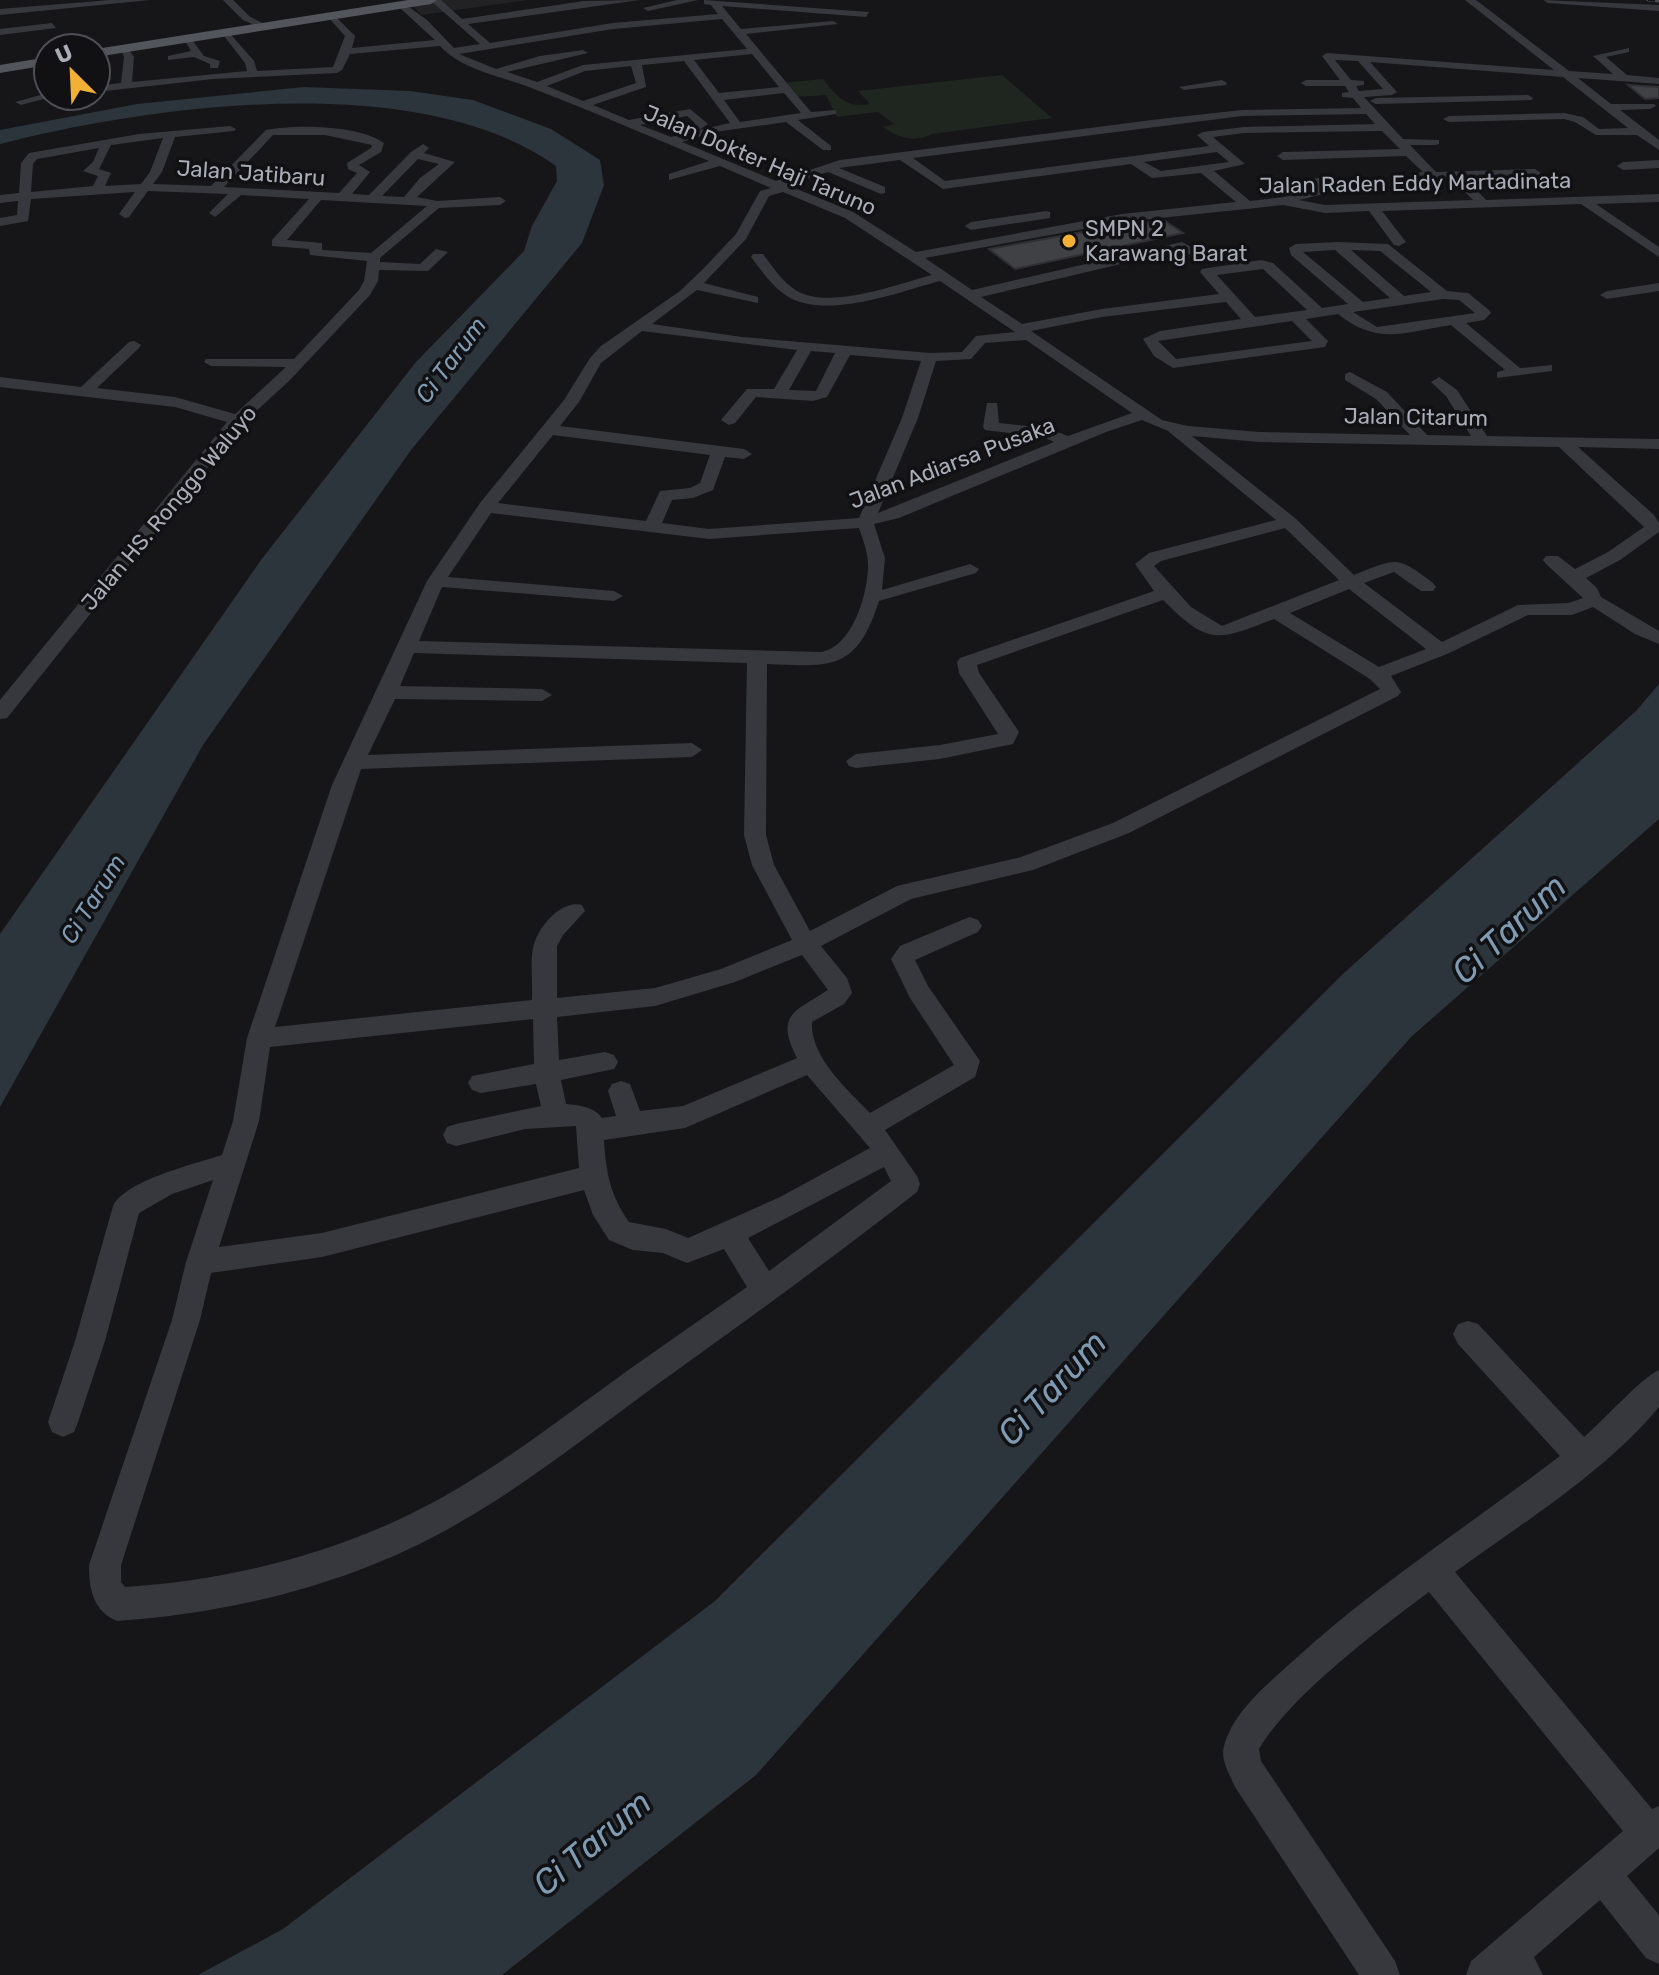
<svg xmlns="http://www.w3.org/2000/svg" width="1659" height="1975" viewBox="0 0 1659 1975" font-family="Rubik,sans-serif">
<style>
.built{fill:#222225}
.green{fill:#1e261f}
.water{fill:#2c353c}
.building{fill:#404145;stroke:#303034;stroke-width:2}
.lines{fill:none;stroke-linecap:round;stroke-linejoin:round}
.minor{fill:#37383d;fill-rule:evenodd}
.major{fill:#53555c;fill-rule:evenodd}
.rail-casing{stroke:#4a4c52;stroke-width:3}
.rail{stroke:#111113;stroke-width:2;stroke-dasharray:7;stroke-linecap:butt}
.poi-dot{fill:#f2b134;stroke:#111113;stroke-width:3}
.labels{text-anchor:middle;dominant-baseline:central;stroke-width:7;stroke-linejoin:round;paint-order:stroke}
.far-street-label{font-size:22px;fill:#a8adb8;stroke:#111113}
.far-poi-label{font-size:22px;fill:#a8adb8;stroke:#111113;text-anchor:start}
.far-water-label{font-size:24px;font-style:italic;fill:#7f9bb3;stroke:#111113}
.near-water-label{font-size:34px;font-style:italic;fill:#7f9bb3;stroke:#111113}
</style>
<rect width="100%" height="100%" fill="#161618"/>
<path class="built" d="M 439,0 L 528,0 L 421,15 L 412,5 Z"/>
<path class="green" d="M 1002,75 L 1052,118 L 932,134 C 916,143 897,138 883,127 L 894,124 L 878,112 L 837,117 L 826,95 L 797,97 L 780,83 L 823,79 C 836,96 848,109 870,104 L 858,91 Z"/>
<path class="water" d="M 304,87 L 410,91 L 473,100 L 551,129 L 600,160 L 604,185 L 582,243 L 411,450 L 203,745 L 0,1107 L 0,934 L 261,560 L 416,362 L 524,251 L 532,226 L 557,181 L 556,166 C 420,68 153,105 0,144 L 0,130 L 137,104 Z
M 1659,684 L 1659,819 L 1411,1037 L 756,1775 L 502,1975 L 198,1975 L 283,1929 L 715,1601 L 1345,972 L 1636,711 Z"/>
<path class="building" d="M 1628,85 L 1659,87 L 1659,98 L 1645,99 Z
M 1165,221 L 1183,233 L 1015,269 L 989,249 L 1122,225 Z"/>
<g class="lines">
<path class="minor" d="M 110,0 L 150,0 L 0,15 L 0,9 Z
M 223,0 L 233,0 L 249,16 L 268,26 L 263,29 L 243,20 Z
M 430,0 L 441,0 L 462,19 L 584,1 L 640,0 L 468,24 L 490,43 L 613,23 L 718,14 L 711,5 L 704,4 L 704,0 L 869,12 L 866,17 L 722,6 L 741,29 L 833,21 L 838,24 L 746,34 L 811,112 L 836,110 L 836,114 L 798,120 L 831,146 L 831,150 L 823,150 L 786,122 L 715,132 L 682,142 L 776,181 L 840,160 L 1160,119 L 1242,110 L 1361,108 L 1353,98 L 1342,97 L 1342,93 L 1349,92 L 1345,86 L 1306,86 L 1301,83 L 1306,80 L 1340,80 L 1322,56 L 1327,53 L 1554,70 L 1465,0 L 1476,0 L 1569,71 L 1613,74 L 1593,56 L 1629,48 L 1629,52 L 1606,57 L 1627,75 L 1659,78 L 1659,84 L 1578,78 L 1611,104 L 1654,104 L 1656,106 L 1650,109 L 1620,110 L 1659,140 L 1659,150 L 1637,135 L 1596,135 L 1575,122 L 1564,119 L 1449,122 L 1443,119 L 1449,116 L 1564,113 L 1583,117 L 1599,129 L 1628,128 L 1563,77 L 1370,62 L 1397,92 L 1392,95 L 1364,97 L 1403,139 L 1439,140 L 1439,144 L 1435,145 L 1410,145 L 1436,172 L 1535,169 L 1541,173 L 1535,177 L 1465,178 L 1486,200 L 1659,194 L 1659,202 L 1596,204 L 1659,247 L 1659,257 L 1581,204 L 1382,211 L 1406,242 L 1399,246 L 1394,245 L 1369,211 L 1325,213 L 1283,205 L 1122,222 L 925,258 L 972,290 L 1182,242 L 1206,255 L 1199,259 L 1180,250 L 981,297 L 1022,324 L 1102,309 L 1219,294 L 1200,272 L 1202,269 L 1261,260 L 1273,263 L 1322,308 L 1348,304 L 1291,255 L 1289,248 L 1296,244 L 1338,242 L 1388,244 L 1447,291 L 1468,293 L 1489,310 L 1491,313 L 1484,320 L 1466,323 L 1520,368 L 1552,365 L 1552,371 L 1497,378 L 1497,372 L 1505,370 L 1451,325 C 1404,332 1378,346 1338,314 L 1306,319 L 1328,341 L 1325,347 L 1173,368 L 1154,356 L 1143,339 L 1160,331 L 1241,319 L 1226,302 L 1102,317 L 1031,331 L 1162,420 L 1188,426 L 1259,432 L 1410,435 L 1376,399 L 1345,380 L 1345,374 L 1350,372 L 1387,392 L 1427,435 L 1471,436 L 1446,396 L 1431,382 L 1439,377 L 1457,390 L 1487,436 L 1659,439 L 1659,449 L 1578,447 L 1654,515 L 1659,523 L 1659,532 L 1620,560 L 1586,578 L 1597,588 L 1601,597 L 1659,631 L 1659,644 L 1635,634 L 1593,607 L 1572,615 L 1528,615 L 1447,654 L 1391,676 L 1401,692 L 1398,696 L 1129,833 L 1033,870 L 911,899 L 821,946 L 847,978 L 852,993 L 844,1004 L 812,1022 C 810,1057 847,1089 870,1113 L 954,1065 L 910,998 L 891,959 L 900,946 L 962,920 L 970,917 L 978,920 L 982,926 L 978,932 L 915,960 L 928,986 L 980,1061 L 975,1077 L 885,1130 L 917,1176 L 920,1184 L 917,1192 C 830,1260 744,1322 655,1386 C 592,1432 530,1482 462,1521 C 359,1582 236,1613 117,1621 C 93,1611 89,1589 89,1565 L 172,1320 L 186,1262 L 213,1180 L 172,1194 L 139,1213 L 105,1341 L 78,1422 L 74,1432 L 63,1437 L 52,1432 L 48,1422 L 75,1341 L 113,1206 C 126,1180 195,1164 222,1155 L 233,1121 L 247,1038 L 332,785 L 427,581 L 480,503 L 564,400 L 590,358 L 601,346 L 680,291 L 704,268 L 736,234 L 760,191 L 771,188 L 720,166 L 669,180 L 669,174 L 709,161 C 651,137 594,112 534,89 C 502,76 463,71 440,46 L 350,54 L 342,70 L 337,73 L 213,79 L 96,92 L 96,86 L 121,83 L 124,57 L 121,49 L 126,46 L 134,57 L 132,82 L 247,71 L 245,63 L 221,32 L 226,29 L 254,61 L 257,71 L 333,67 L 345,36 L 327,16 L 332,13 L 355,36 L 352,48 L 435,40 L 399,7 L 402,2 L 427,20 L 454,48 L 480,44 ZM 722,19 L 747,49 L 583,65 L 537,82 L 507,72 L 588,53 L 583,50 L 540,56 L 496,69 L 459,54 L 613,29 ZM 752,54 L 779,87 L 719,93 L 694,60 ZM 1335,60 L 1358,61 L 1383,89 L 1359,91 L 1356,86 L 1364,85 L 1364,81 L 1351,80 ZM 684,61 L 730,123 L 699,130 L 708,124 L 690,109 L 629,120 L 593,105 L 646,87 L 642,65 ZM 631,66 L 636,83 L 583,101 L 547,86 L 585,71 ZM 784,93 L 801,113 L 740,122 L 724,100 ZM 1366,114 L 1375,124 L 1244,127 L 1203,132 L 1197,135 L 1209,146 L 945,181 L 913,158 L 1242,116 ZM 687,116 L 695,123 L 687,127 L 688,133 L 671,137 L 640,125 ZM 1382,131 L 1400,149 L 1283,152 L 1277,156 L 1283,160 L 1406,156 L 1423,172 L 1413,173 L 1413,179 L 1452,179 L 1473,200 L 1325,205 L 1299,200 L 1323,194 L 1322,185 L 1340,180 L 1334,176 L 1311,179 L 1312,189 L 1284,197 L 1250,201 L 1214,171 L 1245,164 L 1213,137 L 1244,133 ZM 1217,152 L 1229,162 L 1161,171 L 1144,162 ZM 900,160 L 943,189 L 1131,164 L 1152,178 L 1201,173 L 1236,202 L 1122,214 L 916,252 L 853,212 L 787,185 L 828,172 L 881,194 L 885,193 L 885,187 L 839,168 ZM 783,192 L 845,218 L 932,275 C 897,284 831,310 797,291 C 782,282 773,267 763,254 L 753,254 L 751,257 C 761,270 771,285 784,294 C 823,322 898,292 940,281 L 1015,332 L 976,336 L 962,352 L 930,353 L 742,337 L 652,324 L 697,290 L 758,303 L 758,297 L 704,283 L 746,239 L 769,196 ZM 1335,250 L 1390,298 L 1363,302 L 1303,252 ZM 1351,250 L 1380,251 L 1431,292 L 1404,296 ZM 1263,269 L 1307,310 L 1255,317 L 1217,275 ZM 1443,299 L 1459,300 L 1475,313 L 1377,327 L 1353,312 ZM 1292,321 L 1312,341 L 1176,359 L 1158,341 ZM 642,331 L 797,350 L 774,389 L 747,389 L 721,420 L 729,425 L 735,423 L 756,397 L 813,401 L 827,397 L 850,355 L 921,361 L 902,418 L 859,518 L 709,529 L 662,523 L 672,500 L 693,498 L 713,490 L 725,457 L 744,459 L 752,454 L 744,449 L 560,426 L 579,402 L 601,363 ZM 1026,340 L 1132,413 L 1068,436 L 1047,428 L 999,423 L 997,403 L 987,403 L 983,427 L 985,430 L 1044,437 L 1054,442 L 878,513 L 918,418 L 936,361 L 971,359 L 985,343 ZM 811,351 L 835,353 L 816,391 L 789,390 ZM 1142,420 L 1168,431 L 1276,520 L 1149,553 L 1135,564 L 1154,591 L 960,658 L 957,662 L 959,673 L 998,734 L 940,745 L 856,754 L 846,761 L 849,766 L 856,768 L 940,759 L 1013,744 L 1019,732 L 979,673 L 977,665 L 1163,600 C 1209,646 1217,641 1274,619 L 1370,679 L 1380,689 L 1113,823 L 1021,857 L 897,886 L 810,931 L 774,865 L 766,835 L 767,664 C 833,667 857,670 879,601 L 976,573 L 979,569 L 970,564 L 882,590 L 885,558 L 874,524 L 899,518 L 1106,432 ZM 553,435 L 710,455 L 700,483 L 690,488 L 660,491 L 646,521 L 498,503 ZM 1192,436 L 1259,442 L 1559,447 L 1644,527 L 1608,552 L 1575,569 L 1558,556 L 1546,556 L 1543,560 L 1546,564 L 1583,598 L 1569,603 L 1518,605 L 1442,642 L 1364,583 L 1394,572 L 1421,591 L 1433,591 L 1436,587 L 1433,583 C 1396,555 1397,558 1354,575 L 1295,518 ZM 491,513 L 709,539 L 859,528 C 863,540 868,552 868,565 C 868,593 853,647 821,652 L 419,641 L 442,587 L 614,601 L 623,596 L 614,591 L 448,577 ZM 1285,528 L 1339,580 L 1222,626 L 1191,607 L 1154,566 L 1161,561 ZM 1349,589 L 1426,649 L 1379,667 L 1290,613 ZM 414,653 L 747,663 L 744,835 L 752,865 L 792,940 L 721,969 L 655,988 L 557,998 L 557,946 L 563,935 L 585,911 L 582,905 C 561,899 537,928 533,948 C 530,964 533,984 532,1000 L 275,1027 L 361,769 L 692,757 L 702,750 L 692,743 L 368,755 L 395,699 L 542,701 L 552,695 L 542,689 L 400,686 ZM 802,955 L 828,990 C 796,1011 774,1014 797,1058 L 683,1106 L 640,1111 L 630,1084 L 621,1081 L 612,1084 L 608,1091 L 616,1116 L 602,1118 C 595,1107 578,1105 566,1104 L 561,1080 L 614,1069 L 618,1062 L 614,1055 L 605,1052 L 559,1060 L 557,1017 L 655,1006 L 735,982 ZM 533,1019 L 534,1064 L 472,1076 L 468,1083 L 472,1090 L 481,1093 L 536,1084 L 541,1106 L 456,1124 L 447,1127 L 443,1135 L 447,1143 L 456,1146 L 525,1129 L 576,1126 L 579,1168 L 322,1233 L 219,1247 L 259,1121 L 270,1047 ZM 807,1075 L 870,1148 L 780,1197 L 688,1238 L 666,1229 L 629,1222 C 610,1195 606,1172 604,1140 L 685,1128 ZM 884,1167 L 891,1181 L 769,1271 L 748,1238 ZM 584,1190 L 593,1215 L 609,1240 L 633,1250 L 663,1253 L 687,1263 L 724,1249 L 747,1287 C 696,1323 644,1358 594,1395 C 532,1440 470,1487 400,1519 C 314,1559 219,1581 125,1587 L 121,1582 L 121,1565 L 200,1320 L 211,1273 L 322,1257 Z
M 677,0 L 698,0 L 648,11 L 643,8 Z
M 1543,0 L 1659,5 L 1659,11 L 1548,3 Z
M 52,23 L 56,28 L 0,35 L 0,29 Z
M 189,36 L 204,56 L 220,61 L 218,68 L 210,68 L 210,64 L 194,57 L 168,60 L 168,56 L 191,51 L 184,39 Z
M 1222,80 L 1227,83 L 1226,85 L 1184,90 L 1179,87 Z
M 48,93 L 48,96 L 55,96 L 21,105 L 15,102 Z
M 1528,95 L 1533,98 L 1532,100 L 1376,104 L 1370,101 L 1376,98 Z
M 230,126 L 236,129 L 234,131 L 175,137 L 162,172 L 153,184 L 211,186 L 266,130 C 295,124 360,125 384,143 L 381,152 L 359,165 L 370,172 L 352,194 L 369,195 L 411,152 L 423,144 L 429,148 L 424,153 L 455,162 L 417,197 L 437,201 L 500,197 L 506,201 L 500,205 L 439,208 L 380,258 L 380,262 L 420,264 L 436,249 L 448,252 L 428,271 L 379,270 L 378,281 L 370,295 L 289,381 L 243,423 L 7,718 L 0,719 L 0,700 L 227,422 L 175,407 L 0,387 L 0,377 L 81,387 L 129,342 L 134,341 L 141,345 L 139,348 L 97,388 L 175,397 L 235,414 L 286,367 L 211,366 L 204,362 L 206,359 L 294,359 L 359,290 L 364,281 L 367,261 L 310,255 L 309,249 L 272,246 L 272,240 L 309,199 L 241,195 L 215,217 L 209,213 L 228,194 L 148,191 L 129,217 L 125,218 L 119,214 L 135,192 L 31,199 L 28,221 L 0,226 L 0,218 L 17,215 L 18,201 L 0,203 L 0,195 L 19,193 L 21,163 L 29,153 L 139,134 ZM 273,135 L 325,135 L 372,145 L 371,148 L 347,163 L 348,169 L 357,173 L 339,193 L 224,187 ZM 163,138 L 150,172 L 141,184 L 105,186 L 111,173 L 99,169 L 111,145 ZM 99,148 L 93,162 L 83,171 L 98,176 L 93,186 L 31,192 L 33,164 L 37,159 ZM 418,159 L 439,164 L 420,178 L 404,197 L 382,196 ZM 321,200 L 427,206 L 371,253 L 322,250 L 322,243 L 287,240 Z
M 1659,160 L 1659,168 L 1623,170 L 1617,166 L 1623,162 Z
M 1046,211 L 1050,212 L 1050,218 L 971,230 L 965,226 L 971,222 Z
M 1659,283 L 1659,291 L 1607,299 L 1600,295 L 1607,291 Z
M 1468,1321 L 1478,1324 L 1584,1437 C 1603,1421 1642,1377 1659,1370 L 1659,1407 C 1604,1473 1525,1521 1455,1572 L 1652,1809 L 1659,1806 L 1659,1848 L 1627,1876 L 1659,1915 L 1659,1964 L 1646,1958 L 1600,1900 L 1534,1957 L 1543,1975 L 1466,1975 L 1471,1961 L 1623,1831 L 1429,1592 C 1379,1629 1290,1696 1259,1749 L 1261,1761 L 1395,1961 L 1400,1975 L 1359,1975 L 1235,1787 C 1230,1775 1220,1759 1224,1746 C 1234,1710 1267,1685 1293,1661 C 1376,1585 1471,1524 1560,1456 L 1458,1344 L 1453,1334 L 1458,1324 Z"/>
<path class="major" d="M 408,0 L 437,0 L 431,4 L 96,57 L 96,49 Z
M 48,57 L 48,65 L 0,73 L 0,65 Z"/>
<defs>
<path id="rail" d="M 1648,0 L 1659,1"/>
</defs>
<use href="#rail" class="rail-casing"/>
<use href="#rail" class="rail"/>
</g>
<circle class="poi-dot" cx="1069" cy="241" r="8"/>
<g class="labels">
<g class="far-street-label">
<text transform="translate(760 160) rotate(23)">Jalan Dokter Haji Taruno</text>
<text transform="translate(251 173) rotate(4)">Jalan Jatibaru</text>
<text transform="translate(1415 183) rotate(-1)">Jalan Raden Eddy Martadinata</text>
<text transform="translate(1416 417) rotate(1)">Jalan Citarum</text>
<text transform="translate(952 463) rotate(-21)">Jalan Adiarsa Pusaka</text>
<text transform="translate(169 508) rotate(-50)">Jalan HS. Ronggo Waluyo</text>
</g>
<g class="far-poi-label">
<text x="1085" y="228">SMPN 2<tspan x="1085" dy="25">Karawang Barat</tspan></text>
</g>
<g class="far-water-label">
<text transform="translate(451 360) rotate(-53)">Ci Tarum</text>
<text transform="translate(93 899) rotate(-58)">Ci Tarum</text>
</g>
<g class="near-water-label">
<text transform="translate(1509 929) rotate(-43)">Ci Tarum</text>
<text transform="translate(1052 1388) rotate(-47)">Ci Tarum</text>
<text transform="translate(592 1843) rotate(-40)">Ci Tarum</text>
</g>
</g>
<g transform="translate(72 72) rotate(336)"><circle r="38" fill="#111113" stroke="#4d4f55" stroke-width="2"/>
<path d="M0-6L14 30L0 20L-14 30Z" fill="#f2b134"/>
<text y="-12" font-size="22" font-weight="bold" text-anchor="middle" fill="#a8adb8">U</text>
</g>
</svg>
